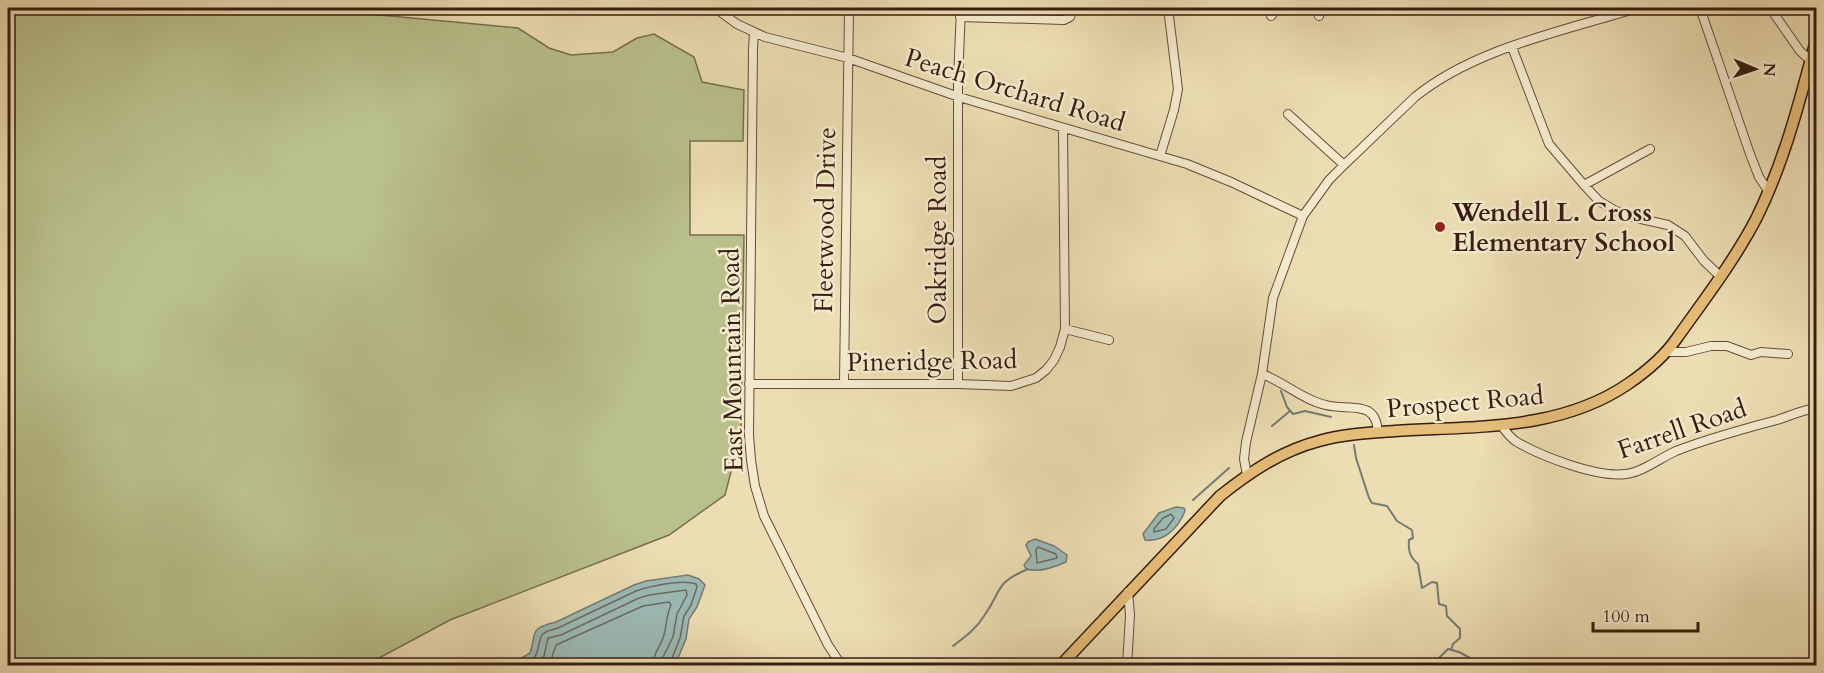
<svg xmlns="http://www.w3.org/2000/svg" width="1824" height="673" viewBox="0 0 1824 673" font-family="Cardo,serif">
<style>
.green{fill:#b9c08b;stroke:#786e4e;stroke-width:1.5}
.water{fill:#9cbab6;stroke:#747b74;stroke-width:1.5}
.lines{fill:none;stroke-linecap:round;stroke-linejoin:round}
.shore{stroke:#6a6b63;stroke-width:1.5}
.stream{stroke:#747b74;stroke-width:2}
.minor-casing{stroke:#644c38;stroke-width:10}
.major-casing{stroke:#371c10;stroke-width:13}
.minor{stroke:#f3e9cd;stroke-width:8}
.major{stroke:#e6be79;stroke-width:10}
.poi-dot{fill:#8f2418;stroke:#f3e9cd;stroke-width:2}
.labels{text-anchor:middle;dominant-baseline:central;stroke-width:5;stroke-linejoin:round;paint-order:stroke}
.street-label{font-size:26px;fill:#371c10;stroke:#f3e9cd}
.poi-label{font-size:26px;font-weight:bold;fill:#371c10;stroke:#f3e9cd;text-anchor:start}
</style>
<rect width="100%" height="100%" fill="#ecddb2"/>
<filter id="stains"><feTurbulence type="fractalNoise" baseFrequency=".00333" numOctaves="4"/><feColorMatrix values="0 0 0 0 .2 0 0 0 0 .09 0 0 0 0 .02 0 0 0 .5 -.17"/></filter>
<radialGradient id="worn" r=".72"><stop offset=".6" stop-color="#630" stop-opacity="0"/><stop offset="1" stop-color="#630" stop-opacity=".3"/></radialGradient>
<path class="green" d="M 8,8 L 305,8 L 518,28 L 549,48 L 571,55 L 613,52 L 637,38 L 654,34 L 694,57 L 702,82 L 744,90 L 743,141 L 690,141 L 690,235 L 744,235 L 741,433 L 725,495 L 669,535 L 450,620 L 366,665 L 8,665 Z"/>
<path class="water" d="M 1176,507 L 1184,508 L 1185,511 C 1178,528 1165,542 1145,540 L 1143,534 L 1159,513 Z
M 1035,539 L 1054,546 L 1067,555 L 1066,562 C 1055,567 1038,573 1026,569 L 1024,565 L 1031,556 L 1026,545 L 1028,542 Z
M 688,575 L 699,579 L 705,585 L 697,607 L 689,619 L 686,639 L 675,665 L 510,665 L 530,653 C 537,632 528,629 556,622 L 634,585 L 646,581 Z"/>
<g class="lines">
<path class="shore" d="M 1171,514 L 1174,518 L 1166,529 L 1154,532 L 1154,529 L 1163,518 Z
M 1038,547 L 1056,554 L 1057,558 L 1037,563 L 1036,550 Z
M 522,666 L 535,657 C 544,638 533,634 558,628 L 636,591 C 650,586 683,579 696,584 L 697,587 L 691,605 L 684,616 L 680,638 L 669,666
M 536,666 L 544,656 L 548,638 L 561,635 L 639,598 L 649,595 L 686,590 L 687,595 L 677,614 L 673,637 L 662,659 L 661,666
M 549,666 L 556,645 L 643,606 L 669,602 L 671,605 C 666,615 667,627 663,638 C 659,648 653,655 652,666"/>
<path class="stream" d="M 1281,391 L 1287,407 L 1293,414 L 1305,411 L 1331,417
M 1272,426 L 1290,411
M 1354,445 L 1356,458 L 1369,498 L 1372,503 L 1387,506 L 1397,521 L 1412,530 L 1413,538 L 1409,540 C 1408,551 1410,557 1418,564 L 1422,588 L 1432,582 L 1437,583 L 1439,604 L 1446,606 L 1447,616 L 1460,629 L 1460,638 L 1453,644 L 1451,650
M 1193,500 L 1229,468
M 953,646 C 965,637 976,629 984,616 C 1003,590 993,584 1028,569
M 1431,666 L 1448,649 L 1459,652 L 1485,666"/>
<defs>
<path id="minor" d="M 715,8 L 737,24 L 765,37 L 848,58 L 959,97 L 1187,164 L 1231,182 L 1303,216
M 1700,8 L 1750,154 L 1759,177 L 1769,192
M 1770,8 L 1800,51 L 1811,61
M 1271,16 L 1278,8
M 1319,16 L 1321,8
M 960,17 L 1064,20 L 1070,17 L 1073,8
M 754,33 L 753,49 L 749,435 L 751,460 L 755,486 L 764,516 L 828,645 L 842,666
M 1512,47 L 1549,144 L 1584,185 L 1599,201 L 1616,211 L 1632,217 L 1668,225 L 1685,236 L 1704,261 L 1720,276
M 1288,114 L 1344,165
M 1160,156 L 1174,110 L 1178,89 L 1168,8
M 1584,185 L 1650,149
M 1065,329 L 1109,340
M 1667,352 L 1686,352 L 1711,346 L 1727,346 L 1751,355 L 1761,352 L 1788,354
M 1262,374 C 1284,382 1303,400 1326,405 C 1339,409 1357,405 1368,411 C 1376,416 1377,424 1378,432
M 844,383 L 849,8
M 749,384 L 958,384 L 1011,386 L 1036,378 L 1046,370 L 1054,360 L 1060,347 L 1065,329 L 1063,129
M 958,384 L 958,80 L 961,8
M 1501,425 C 1506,432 1510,438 1517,442 C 1541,456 1597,478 1626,474 C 1643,472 1660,458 1676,451 C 1709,438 1743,429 1777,420 C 1790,416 1802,410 1816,408
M 1247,475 L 1244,459 L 1246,442 L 1262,374 L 1273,298 L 1303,216 L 1329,180 L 1344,165 L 1415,97 C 1475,48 1564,31 1637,8
M 1127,666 L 1130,615 L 1128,592"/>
<path id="major" d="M 1060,666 L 1220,496 C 1250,472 1281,451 1319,441 C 1343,434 1369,433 1395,431 C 1475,426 1559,431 1628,384 C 1647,371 1664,357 1677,338 C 1704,300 1734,261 1756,219 C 1784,163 1800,100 1816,40"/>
</defs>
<use href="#minor" class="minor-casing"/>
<use href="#major" class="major-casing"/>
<use href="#minor" class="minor"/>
<use href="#major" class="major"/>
</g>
<circle class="poi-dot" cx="1440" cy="227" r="6"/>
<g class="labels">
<g class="street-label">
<text transform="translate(1015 90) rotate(17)">Peach Orchard Road</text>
<text transform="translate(825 220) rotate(-89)">Fleetwood Drive</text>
<text transform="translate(937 240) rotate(-90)">Oakridge Road</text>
<text transform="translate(732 360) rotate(-91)">East Mountain Road</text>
<text transform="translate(932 361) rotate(-1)">Pineridge Road</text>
<text transform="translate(1465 402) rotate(-5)">Prospect Road</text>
<text transform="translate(1682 429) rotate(-19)">Farrell Road</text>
</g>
<g class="poi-label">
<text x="1452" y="212">Wendell L. Cross<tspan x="1452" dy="30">Elementary School</tspan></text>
</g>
</g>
<rect width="1824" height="673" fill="none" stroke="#ecddb2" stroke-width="30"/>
<rect x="9" y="9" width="1806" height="655" fill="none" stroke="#371c10" stroke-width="3"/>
<rect x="15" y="15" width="1794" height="643" fill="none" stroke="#371c10" stroke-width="1.5"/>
<g transform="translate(1755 69) rotate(92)" stroke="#f3e9cd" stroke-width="4.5" paint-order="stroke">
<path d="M0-4.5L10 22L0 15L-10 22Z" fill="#371c10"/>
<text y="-9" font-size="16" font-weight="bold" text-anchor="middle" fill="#371c10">N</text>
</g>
<path d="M1593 622v9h105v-9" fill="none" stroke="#371c10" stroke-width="3"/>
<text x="1602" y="622" font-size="18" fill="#371c10" stroke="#f3e9cd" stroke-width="4.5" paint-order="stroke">100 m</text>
<rect width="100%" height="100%" filter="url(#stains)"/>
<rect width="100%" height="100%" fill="url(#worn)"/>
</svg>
